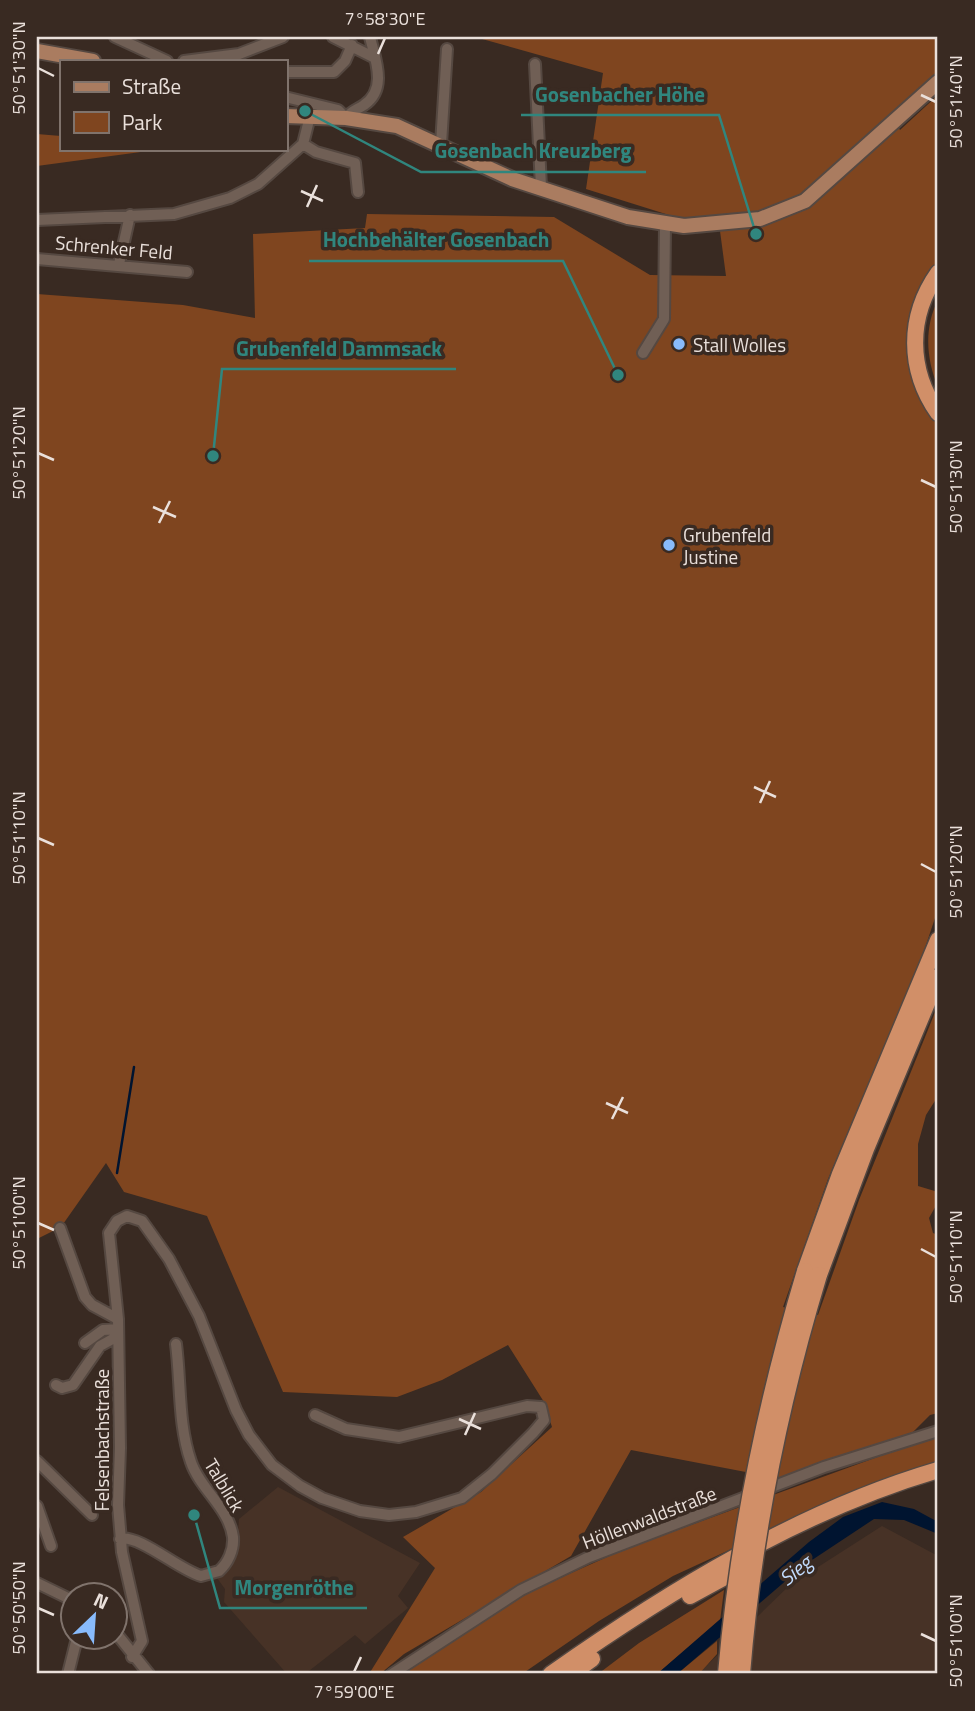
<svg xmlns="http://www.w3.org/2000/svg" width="975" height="1711" viewBox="0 0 975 1711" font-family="'Titillium Web',sans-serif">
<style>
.built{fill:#473226}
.green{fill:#7f451f}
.water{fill:#001430}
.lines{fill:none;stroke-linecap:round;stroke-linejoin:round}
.stream{stroke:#001430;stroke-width:2.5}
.minor-casing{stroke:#554841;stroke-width:14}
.major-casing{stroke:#554841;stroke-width:18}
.highway-casing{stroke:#554841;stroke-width:19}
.minor{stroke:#705f55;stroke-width:10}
.major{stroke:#aa7c60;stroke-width:14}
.highway{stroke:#d18f68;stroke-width:16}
.highway-bridge-casing{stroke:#554841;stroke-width:19;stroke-linecap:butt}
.highway-bridge{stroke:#d18f68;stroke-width:16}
.ticks{fill:none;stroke:#eae0db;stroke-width:2.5}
.poi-dot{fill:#88bbfc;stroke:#392a22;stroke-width:2.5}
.labels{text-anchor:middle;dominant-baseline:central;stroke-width:7;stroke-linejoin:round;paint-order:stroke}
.street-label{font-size:19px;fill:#eae0db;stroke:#392a22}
.poi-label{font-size:19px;fill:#eae0db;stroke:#392a22;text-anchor:start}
.water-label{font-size:21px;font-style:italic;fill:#c1dbfd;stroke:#392a22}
.leader{fill:none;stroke:#30867e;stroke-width:2.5}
.callout-dot{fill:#30867e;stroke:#392a22;stroke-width:2.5}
.callout-label{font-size:21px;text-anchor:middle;font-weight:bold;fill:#30867e;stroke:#392a22;stroke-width:7;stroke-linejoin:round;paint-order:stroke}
.neatline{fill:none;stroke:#eae0db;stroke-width:2.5}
.ticks-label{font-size:18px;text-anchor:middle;fill:#eae0db}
</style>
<rect width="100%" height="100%" fill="#392a22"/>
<path class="built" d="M 278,1487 L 420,1563 L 398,1596 L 408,1608 L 365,1644 L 355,1635 L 305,1674 L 287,1674 L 224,1602 L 225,1589 L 217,1578 L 236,1558 L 239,1519 Z
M 882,1526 L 938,1556 L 938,1674 L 698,1674 L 790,1585 Z"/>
<path class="green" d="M 475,37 L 938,37 L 938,73 L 892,116 L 900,130 L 938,95 L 938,262 L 914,302 L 907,344 L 913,380 L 925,408 L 938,425 L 938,909 L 921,960 L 828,1179 L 783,1307 L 818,1315 L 859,1200 L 938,1005 L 938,1096 L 926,1115 L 918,1144 L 918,1186 L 938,1192 L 938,1202 L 929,1218 L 933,1233 L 938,1235 L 938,1413 L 930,1415 L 913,1432 L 782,1479 L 631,1450 L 571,1556 L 404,1654 L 380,1674 L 369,1674 L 435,1568 L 403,1537 L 481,1492 L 552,1427 L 544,1402 L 508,1345 L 442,1380 L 397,1397 L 283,1392 L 207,1216 L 124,1192 L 106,1163 L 61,1227 L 37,1239 L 37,294 L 183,305 L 255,318 L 253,234 L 365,228 L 367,214 L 554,217 L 650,275 L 726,276 L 720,231 L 586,189 L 603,73 Z
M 37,134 L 61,136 L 61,149 L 163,149 L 37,166 Z
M 938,300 L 938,387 C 926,359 924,327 938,300 Z
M 938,1435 L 938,1462 L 803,1516 L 673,1576 L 599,1621 L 522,1674 L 398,1674 L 533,1590 L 625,1549 Z
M 724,1590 L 720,1621 L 657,1674 L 598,1674 L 639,1643 Z
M 717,1641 L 717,1654 L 699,1674 L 677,1674 Z"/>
<path class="water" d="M 882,1502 L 914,1509 L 938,1522 L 938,1534 L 904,1520 L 874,1519 L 803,1566 L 677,1674 L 657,1674 L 809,1542 L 843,1517 Z"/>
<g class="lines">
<path class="stream" d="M 117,1173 L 134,1067"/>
<defs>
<path id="minor" d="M 115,37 L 167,61
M 333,37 L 375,58
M 184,61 L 239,54 L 283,37
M 535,64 L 541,187
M 289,72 L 334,72 L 345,61 L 352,45
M 285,97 L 338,110 L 346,118 C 352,110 357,110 364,105 C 388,89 375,59 370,37
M 303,144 L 316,152 L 355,163 L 358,192
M 441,144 L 447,49
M 37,220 L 174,214 L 230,198 L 258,184 L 303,144 L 310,116
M 37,259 L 187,272
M 119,264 L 130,215
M 643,353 L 664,319 L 665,225
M 60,1228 L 85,1297 L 92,1305 L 118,1319
M 85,1343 L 103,1330 L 118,1329
M 56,1385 L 62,1388 L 73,1385 L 100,1346 L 118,1336
M 37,1461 L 92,1515
M 37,1506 L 51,1546
M 120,1539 C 139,1534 179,1570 201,1576 L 219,1571 C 228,1563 234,1550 233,1537 C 229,1508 200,1489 191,1462 C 178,1425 181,1383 176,1344
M 37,1583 L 74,1601
M 116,1633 L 149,1674
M 132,1657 L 142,1641 L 122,1552 L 118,1505 L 120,1448 L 118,1319 L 109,1233 L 117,1221 L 127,1216 L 142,1221 L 169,1259 L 199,1316 L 236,1410 L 249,1435 L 272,1465 L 300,1486 L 322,1498 L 360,1511 L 389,1515 L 416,1512 L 462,1498 L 492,1474 L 533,1433 L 544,1420 L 541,1407 L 527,1406 L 399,1437 L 346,1429 L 315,1415
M 68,1674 L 77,1638
M 392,1674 L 521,1590 L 589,1557 L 824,1467 L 938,1431"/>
<path id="major" d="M 37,51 L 93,61
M 285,116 L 346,118 L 397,126 L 512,179 L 628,217 L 684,226 L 760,219 L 805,201 L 938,82"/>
<path id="highway" d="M 938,273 C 907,317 908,370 938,413
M 805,1271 L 840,1174 L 938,940
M 819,1275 L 866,1149 L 938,977
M 690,1596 L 747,1565
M 551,1674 C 669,1591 799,1511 938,1470
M 571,1674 L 592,1659"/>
</defs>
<use href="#minor" class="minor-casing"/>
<use href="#major" class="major-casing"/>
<use href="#highway" class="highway-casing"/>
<use href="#minor" class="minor"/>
<use href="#major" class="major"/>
<use href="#highway" class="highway"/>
<defs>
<path id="highway-bridge" d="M 726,1674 C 738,1536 765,1404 805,1271
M 742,1674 C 753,1537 779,1407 819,1275"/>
</defs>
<use href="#highway-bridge" class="highway-bridge-casing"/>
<use href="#highway-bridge" class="highway-bridge"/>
</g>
<path class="ticks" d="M 378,54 L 385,38M 38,68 L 54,76M 921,95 L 936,102M 301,191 L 323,201M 307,207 L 317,185M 38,453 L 54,460M 921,480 L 936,487M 153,507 L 176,517M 159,523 L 170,501M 754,787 L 776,797M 760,803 L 770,781M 38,838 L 54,845M 921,864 L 936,872M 606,1103 L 628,1113M 612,1119 L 623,1097M 38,1223 L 54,1230M 921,1249 L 936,1257M 459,1419 L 481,1429M 465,1435 L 475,1413M 38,1608 L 54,1615M 921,1634 L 936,1641M 354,1672 L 361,1657"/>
<g class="poi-dot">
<circle cx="679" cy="344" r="7"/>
<circle cx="669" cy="545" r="7"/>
</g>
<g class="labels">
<g class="street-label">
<text transform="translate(114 247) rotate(5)">Schrenker Feld</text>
<text transform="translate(101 1440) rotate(-90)">Felsenbachstraße</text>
<text transform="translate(225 1485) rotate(59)">Talblick</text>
<text transform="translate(649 1517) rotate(-21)">Höllenwaldstraße</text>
</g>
<g class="poi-label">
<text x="693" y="344">Stall Wolles</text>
<text x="683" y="534">Grubenfeld<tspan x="683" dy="22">Justine</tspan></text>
</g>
<g class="water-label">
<text transform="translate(795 1570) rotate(-39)">Sieg</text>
</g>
</g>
<path class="leader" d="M756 234L719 115H521M305 111L421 172H646M618 375L563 261H309M213 456L222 369H456M194 1515L220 1608H367"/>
<g class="callout-dot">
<circle cx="756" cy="234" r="7"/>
<circle cx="305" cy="111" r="7"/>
<circle cx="618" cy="375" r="7"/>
<circle cx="213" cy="456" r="7"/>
<circle cx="194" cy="1515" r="7"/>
</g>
<g class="callout-label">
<text x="620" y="102">Gosenbacher Höhe</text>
<text x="533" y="158">Gosenbach Kreuzberg</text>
<text x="436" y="247">Hochbehälter Gosenbach</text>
<text x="339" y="356">Grubenfeld Dammsack</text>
<text x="294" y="1595">Morgenröthe</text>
</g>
<rect width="975" height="1711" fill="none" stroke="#392a22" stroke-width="77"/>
<rect x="60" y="60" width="228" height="91" fill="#392a22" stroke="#80736c" stroke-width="2"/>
<rect x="74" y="82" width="35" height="10" fill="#aa7c60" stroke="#80736c" stroke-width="2"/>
<text x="122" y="94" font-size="21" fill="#eae0db">Straße</text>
<rect x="74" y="112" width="35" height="21" fill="#7f451f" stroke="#80736c" stroke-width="2"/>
<text x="122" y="130" font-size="21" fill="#eae0db">Park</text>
<g transform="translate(94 1616) rotate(25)"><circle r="33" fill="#392a22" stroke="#80736c" stroke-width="2"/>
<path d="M0-5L12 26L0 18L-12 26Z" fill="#88bbfc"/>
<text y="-10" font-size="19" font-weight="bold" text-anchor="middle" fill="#eae0db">N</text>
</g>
<rect x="38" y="38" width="898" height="1634" class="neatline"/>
<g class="ticks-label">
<text x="385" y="25">7°58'30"E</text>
<text transform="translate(19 68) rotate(-90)" y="6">50°51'30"N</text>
<text transform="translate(956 102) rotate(-90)" y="6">50°51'40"N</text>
<text transform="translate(19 453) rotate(-90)" y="6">50°51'20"N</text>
<text transform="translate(956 487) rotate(-90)" y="6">50°51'30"N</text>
<text transform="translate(19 838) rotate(-90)" y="6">50°51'10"N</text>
<text transform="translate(956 872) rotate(-90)" y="6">50°51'20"N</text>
<text transform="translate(19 1223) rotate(-90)" y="6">50°51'00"N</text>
<text transform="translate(956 1257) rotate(-90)" y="6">50°51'10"N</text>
<text transform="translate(19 1608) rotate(-90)" y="6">50°50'50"N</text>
<text transform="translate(956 1641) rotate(-90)" y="6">50°51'00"N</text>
<text x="354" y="1698">7°59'00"E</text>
</g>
</svg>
